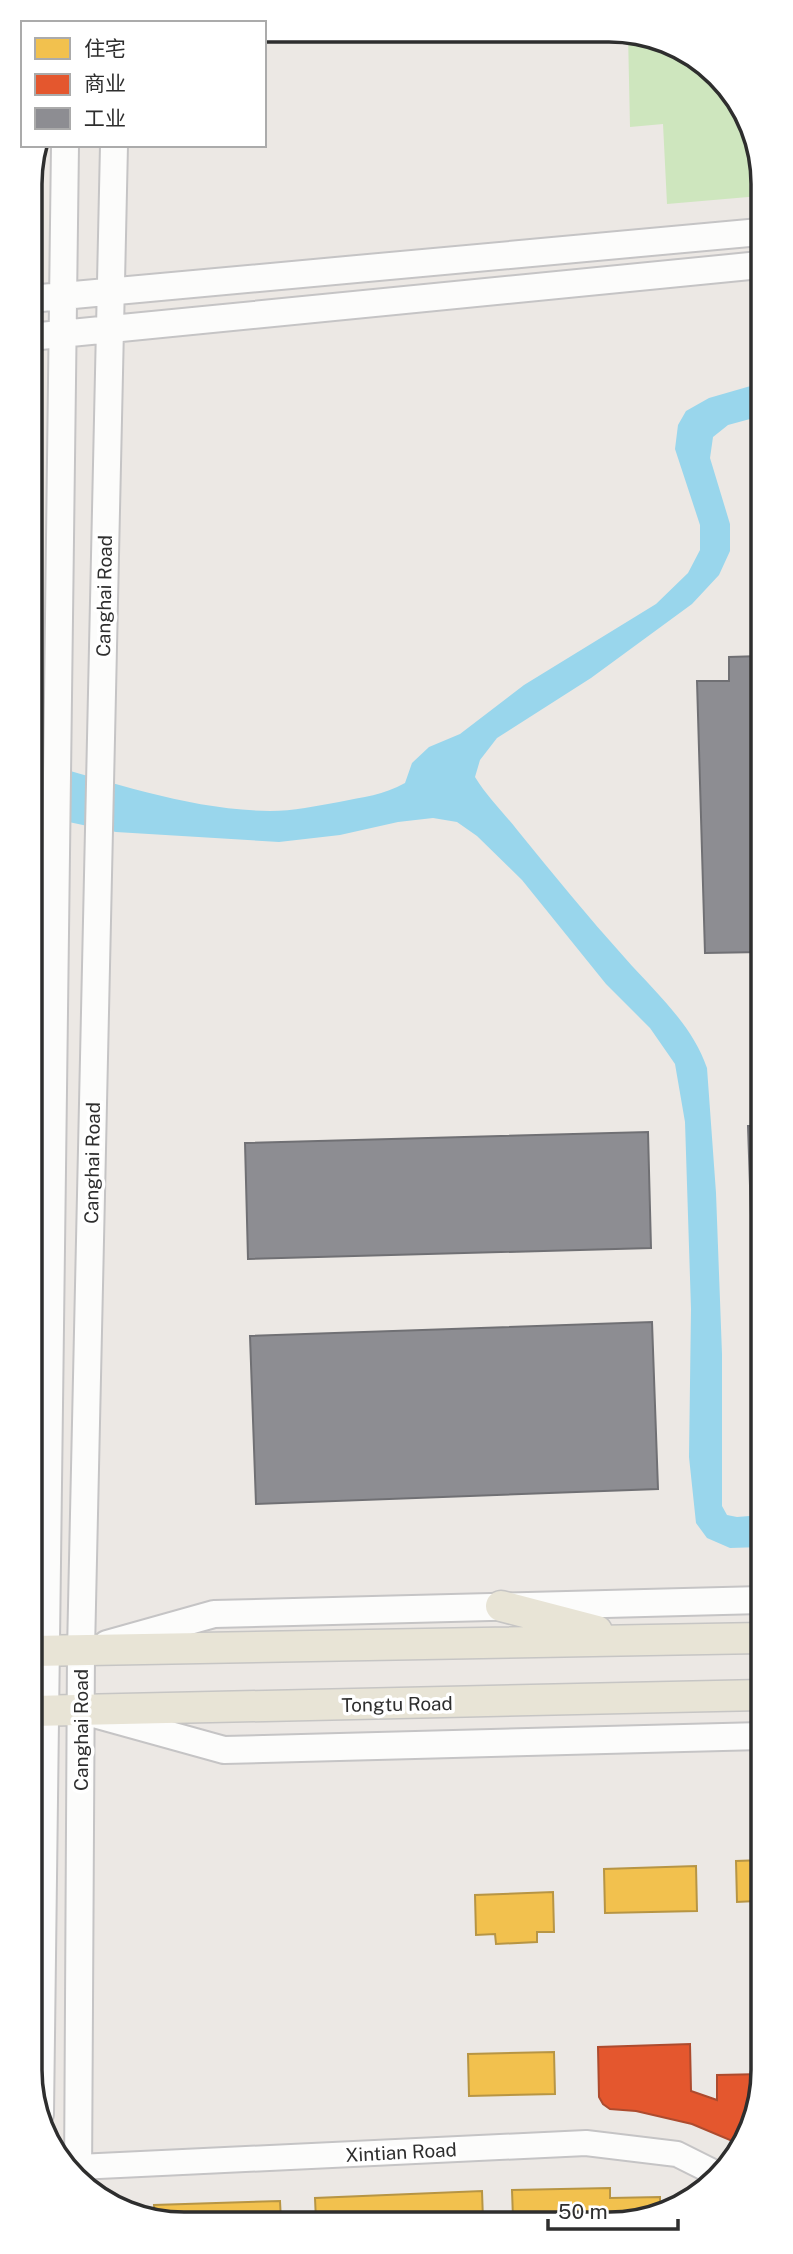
<svg xmlns="http://www.w3.org/2000/svg" width="793" height="2254" viewBox="0 0 793 2254" font-family="'Public Sans','Noto Sans SC',sans-serif">
<style>
.green{fill:#cee6be}
.water{fill:#99d6ec}
.homes{fill:#f2c14e;stroke:#b79544;stroke-width:2}
.shops{fill:#e4572e;stroke:#ad4b2e;stroke-width:2}
.industry{fill:#8d8d92;stroke:#707074;stroke-width:2}
.lines{fill:none;stroke-linecap:round;stroke-linejoin:round}
.minor-casing{stroke:#c5c4c5;stroke-width:23}
.tertiary-casing{stroke:#c5c4c5;stroke-width:28}
.secondary-casing{stroke:#c5c4c5;stroke-width:30}
.primary-casing{stroke:#c6c5c4;stroke-width:33}
.minor{stroke:#fcfcfb;stroke-width:19}
.tertiary{stroke:#fcfcfb;stroke-width:24}
.secondary{stroke:#fcfcfb;stroke-width:26}
.primary{stroke:#e8e4d6;stroke-width:30}
.labels{text-anchor:middle;dominant-baseline:central;stroke-width:7;stroke-linejoin:round;paint-order:stroke}
.street-label{font-size:19px;fill:#2e2e2e;stroke:#fff}
.rim{fill:none;stroke:#2e2e2e;stroke-width:3.5}
</style>
<rect width="100%" height="100%" fill="#ece8e4"/>
<path class="green" d="M 628,33 L 640,33 L 718,75 L 760,153 L 760,196 L 667,204 L 663,124 L 630,127 Z
M 43,349 L 34,754 L 31,753 L 30,350 Z"/>
<path class="water" d="M 761,383 L 761,416 L 728,425 L 713,437 L 710,458 L 730,524 L 730,551 L 719,575 L 692,604 L 591,678 L 497,738 L 480,760 L 475,777 C 488,798 504,813 518,831 C 553,874 588,917 625,958 C 655,992 692,1024 707,1068 L 716,1193 L 722,1354 L 722,1506 L 727,1515 L 737,1517 L 762,1515 L 762,1547 L 730,1548 L 707,1538 L 696,1523 L 689,1457 L 691,1309 L 685,1122 L 675,1064 L 650,1028 L 606,984 L 522,880 L 477,836 L 457,822 L 433,818 L 398,822 L 340,835 L 279,842 L 116,832 L 31,814 L 31,760 C 110,781 188,810 270,811 C 293,811 317,806 339,802 C 363,797 384,795 405,783 L 412,763 L 429,747 L 460,734 L 524,685 L 656,604 L 688,573 L 700,550 L 700,525 L 675,449 L 678,425 L 686,411 L 709,398 Z"/>
<path class="homes" d="M 763,1860 L 763,1910 L 756,1910 L 756,1901 L 737,1902 L 736,1861 Z
M 696,1866 L 697,1911 L 605,1913 L 604,1869 Z
M 553,1892 L 554,1932 L 537,1932 L 537,1942 L 496,1944 L 495,1934 L 476,1935 L 475,1895 Z
M 688,2045 L 689,2083 L 602,2086 L 601,2048 Z
M 554,2052 L 555,2094 L 469,2096 L 468,2054 Z
M 723,2077 L 763,2077 L 748,2117 L 723,2117 Z
M 610,2188 L 610,2198 L 660,2197 L 660,2209 L 640,2221 L 619,2221 L 618,2215 L 513,2218 L 512,2190 Z
M 482,2191 L 483,2220 L 316,2221 L 315,2198 Z
M 280,2201 L 281,2221 L 155,2221 L 154,2205 Z"/>
<path class="shops" d="M 690,2044 L 691,2091 L 717,2100 L 717,2075 L 763,2074 L 763,2080 L 737,2143 L 692,2124 L 636,2111 L 610,2109 L 603,2104 L 599,2097 L 598,2047 Z
M 146,2215 L 165,2215 L 165,2221 L 154,2221 L 145,2216 Z"/>
<path class="industry" d="M 761,656 L 761,952 L 705,953 L 697,681 L 729,681 L 729,657 Z
M 748,1126 L 762,1126 L 762,1244 L 752,1245 Z
M 648,1132 L 651,1248 L 248,1259 L 245,1143 Z
M 756,1318 L 762,1318 L 762,1482 Z
M 652,1322 L 658,1489 L 256,1504 L 250,1336 Z"/>
<g class="lines">
<defs>
<path id="minor" d="M 31,989 L 54,989"/>
<path id="tertiary" d="M 78,2167 L 586,2143 L 677,2154 L 719,2175"/>
<path id="secondary" d="M 30,299 L 760,232
M 30,337 L 760,265
M 107,1644 L 214,1614 L 762,1600
M 94,1714 L 224,1750 L 762,1736
M 40,2114 L 65,145
M 78,2181 L 81,1651 L 114,145"/>
<path id="primary" d="M 501,1606 L 597,1631
M 32,1651 L 762,1638
M 32,1711 L 762,1695"/>
</defs>
<use href="#minor" class="minor-casing"/>
<use href="#tertiary" class="tertiary-casing"/>
<use href="#secondary" class="secondary-casing"/>
<use href="#primary" class="primary-casing"/>
<use href="#minor" class="minor"/>
<use href="#tertiary" class="tertiary"/>
<use href="#secondary" class="secondary"/>
<use href="#primary" class="primary"/>
</g>
<g class="labels">
<g class="street-label">
<text transform="translate(104 596) rotate(-89)">Canghai Road</text>
<text transform="translate(92 1163) rotate(-89)">Canghai Road</text>
<text transform="translate(397 1704) rotate(-1)">Tongtu Road</text>
<text transform="translate(81 1730) rotate(-90)">Canghai Road</text>
<text transform="translate(401 2152) rotate(-3)">Xintian Road</text>
</g>
</g>
<path d="M0 0H793V2254H0ZM184 42H609A142 142 0 0 1 751 184V2070A142 142 0 0 1 609 2212H184A142 142 0 0 1 42 2070V184A142 142 0 0 1 184 42Z" fill="#fff" fill-rule="evenodd"/>
<path class="rim" d="M184 42H609A142 142 0 0 1 751 184V2070A142 142 0 0 1 609 2212H184A142 142 0 0 1 42 2070V184A142 142 0 0 1 184 42Z"/>
<rect x="21" y="21" width="245" height="126" fill="#ffffff" stroke="#ababab" stroke-width="2"/>
<rect x="35" y="38" width="35" height="21" fill="#f2c14e" stroke="#ababab" stroke-width="2"/>
<text x="84" y="56" font-size="21" fill="#2e2e2e">住宅</text>
<rect x="35" y="74" width="35" height="21" fill="#e4572e" stroke="#ababab" stroke-width="2"/>
<text x="84" y="91" font-size="21" fill="#2e2e2e">商业</text>
<rect x="35" y="108" width="35" height="21" fill="#8d8d92" stroke="#ababab" stroke-width="2"/>
<text x="84" y="126" font-size="21" fill="#2e2e2e">工业</text>
<path d="M548 2219v10h130v-10" fill="none" stroke="#2e2e2e" stroke-width="3.5"/>
<text x="558" y="2219" font-size="21" fill="#2e2e2e" stroke="#ffffff" stroke-width="5" paint-order="stroke">50 m</text>
</svg>
